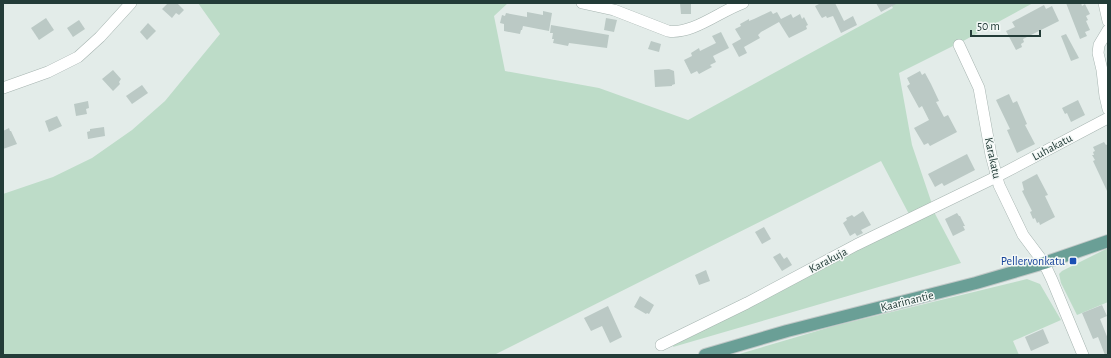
<svg xmlns="http://www.w3.org/2000/svg" width="1111" height="358" font-family="'Alegreya Sans',sans-serif">
  <style>
    .green { fill: #bddcc8 }
    .building { fill: #bbc9c5 }
    .lines { fill: none; stroke-linecap: round; stroke-linejoin: round }
    .minor-casing { stroke: #a6b4b0; stroke-width: 12 }
    .major-casing { stroke: #c1c8c7; stroke-width: 14 }
    .minor { stroke: #fff; stroke-width: 11 }
    .major { stroke: #6a9f96; stroke-width: 12 }
    .transit-dot { fill: #1a4fb4; stroke: #f3f8f6; stroke-width: 1.5 }
    .labels { text-anchor: middle; dominant-baseline: central; stroke-width: 3; stroke-linejoin: round; paint-order: stroke }
    .street-label { font-size: 12px; fill: #233c38; stroke: #f3f8f6 }
    .transit-label { font-size: 12px; fill: #164399; stroke: #f3f8f6; text-anchor: end }
  </style>
  <rect width="100%" height="100%" fill="#e3ece9"/>
  <g class="green">
    <polygon points="198,3 508,3 494,16 505,71 599,88 688,120 893,8 890,3 1033,3 965,40 899,73 912,145 932,204 910,216 881,161 494,355 3,355 3,194 53,177 92,158 132,130 165,101 220,34"/>
    <polygon points="933,210 961,263 673,347 675,342"/>
    <polygon points="1108,248 1108,302 1077,315 1061,283 1059,274 1062,271"/>
    <polygon points="1027,279 1040,284 1061,320 1013,341 1019,355 736,355 834,326"/>
  </g>
  <g class="building">
    <polygon points="168,3 177,3 184,10 179,15 176,13 172,18 162,9"/>
    <polygon points="680,3 691,3 691,14 681,14"/>
    <polygon points="821,3 835,3 844,21 853,16 857,25 841,33 833,16 827,18 826,16 822,18 820,15 815,6"/>
    <polygon points="876,3 898,3 881,12"/>
    <polygon points="1066,3 1081,3 1082,6 1085,4 1090,14 1086,16 1088,20 1086,21 1090,30 1085,32 1087,36 1080,39"/>
    <polygon points="1044,5 1046,9 1052,6 1059,21 1023,39 1024,42 1021,44 1022,47 1016,50 1006,31 1015,27 1012,22"/>
    <polygon points="543,11 552,13 549,31 523,26 522,30 521,30 520,34 504,31 504,24 500,23 502,15 505,16 506,13 527,17 527,12 543,15"/>
    <polygon points="771,11 773,14 777,12 781,19 791,14 793,18 800,14 802,19 804,17 808,25 806,26 807,29 789,38 779,22 761,32 758,35 760,38 744,47 747,53 739,57 732,44 741,39 735,29 741,26 740,24 749,19 749,21 754,19"/>
    <polygon points="46,18 54,30 39,40 31,28"/>
    <polygon points="606,18 617,20 614,32 604,30"/>
    <polygon points="79,20 85,29 73,37 67,28"/>
    <polygon points="148,23 156,31 147,40 140,32"/>
    <polygon points="551,25 609,35 607,48 569,43 568,46 553,43 554,39 552,39 553,33 550,33"/>
    <polygon points="721,32 729,48 713,56 716,62 710,65 712,67 699,74 697,71 691,74 684,60 692,56 691,53 699,48 700,51 716,43 712,36"/>
    <polygon points="1066,34 1079,58 1071,61 1061,36"/>
    <polygon points="651,41 661,44 659,52 648,49"/>
    <polygon points="669,69 674,71 675,84 672,85 672,86 655,87 654,70"/>
    <polygon points="113,70 121,79 119,82 120,84 113,91 102,79"/>
    <polygon points="920,71 922,75 925,73 931,84 939,101 936,102 944,117 948,115 957,132 930,146 928,143 924,145 914,128 929,120 922,106 919,108 907,86 910,84 907,78"/>
    <polygon points="142,85 148,93 132,104 126,96"/>
    <polygon points="1009,94 1013,103 1017,101 1027,124 1025,125 1035,144 1017,153 1007,130 1010,129 996,100"/>
    <polygon points="1078,100 1085,115 1071,122 1067,113 1065,114 1062,108"/>
    <polygon points="88,101 89,108 86,109 87,114 76,116 74,104"/>
    <polygon points="57,116 62,126 49,132 45,121"/>
    <polygon points="104,127 105,136 88,139 87,132 90,131 90,129"/>
    <polygon points="9,128 10,131 11,131 17,144 3,149 3,131"/>
    <polygon points="1104,142 1106,145 1108,144 1108,193 1093,161 1095,160 1092,155 1094,155 1093,152 1095,151 1093,147"/>
    <polygon points="967,154 975,170 944,186 942,183 935,187 928,174"/>
    <polygon points="1037,174 1048,195 1045,196 1055,217 1040,225 1039,222 1037,223 1035,218 1033,219 1030,212 1032,211 1022,191 1024,190 1022,182"/>
    <polygon points="863,211 871,225 861,230 863,233 857,236 855,233 850,236 843,223 847,220 846,218 852,215 854,217"/>
    <polygon points="957,213 959,216 960,216 965,226 963,226 965,230 953,236 945,219"/>
    <polygon points="764,227 771,239 762,244 755,232"/>
    <polygon points="780,253 784,259 787,257 792,265 782,271 773,257"/>
    <polygon points="706,270 710,281 699,285 695,275"/>
    <polygon points="640,296 654,305 649,314 647,313 646,314 634,307"/>
    <polygon points="1102,305 1107,316 1100,319 1108,339 1108,355 1105,355 1098,337 1093,339 1082,313"/>
    <polygon points="608,306 622,337 610,343 602,326 591,331 584,318"/>
    <polygon points="1043,329 1049,343 1031,351 1025,337"/>
  </g>
  <g class="lines">
    <g class="minor-casing">
      <g id="minor">
        <path d="M582,3L614,10L668,31C692,35 720,11 743,3"/>
        <polyline points="1104,3 1108,21"/>
        <polyline points="1108,30 1099,45 1098,53 1102,70 1105,96 1108,109"/>
        <polyline points="959,45 979,88 991,155 999,185 1023,235 1044,263 1052,280 1083,355"/>
        <polyline points="3,88 48,72 78,57 100,37 131,3"/>
        <polyline points="661,345 747,303 856,245 996,177 1108,118"/>
      </g>
    </g>
    <g class="major-casing">
      <polyline id="major" points="705,355 787,331 976,283 1044,263 1108,241"/>
    </g>
    <use href="#minor" class="minor"/>
    <use href="#major" class="major"/>
  </g>
  <rect class="transit-dot" x="1069" y="257" width="8" height="8" rx="2"/>
  <g class="labels">
    <g class="street-label">
      <text transform="translate(1052 147) rotate(-28)">Luhakatu</text>
      <text transform="translate(993 158) rotate(78)">Karakatu</text>
      <text transform="translate(828 260) rotate(-28)">Karakuja</text>
      <text transform="translate(907 301) rotate(-14)">Kaarinantie</text>
    </g>
    <g class="transit-label">
      <text x="1065" y="261">Pellervonkatu</text>
    </g>
  </g>
  <rect width="1111" height="358" fill="none" stroke="#233c38" stroke-width="8"/>
  <path d="M971 30v6h69v-6" fill="none" stroke="#233c38" stroke-width="2"/>
  <text x="977" y="30" font-size="12" fill="#233c38" stroke="#f3f8f6" stroke-width="3" paint-order="stroke">50 m</text>
</svg>
